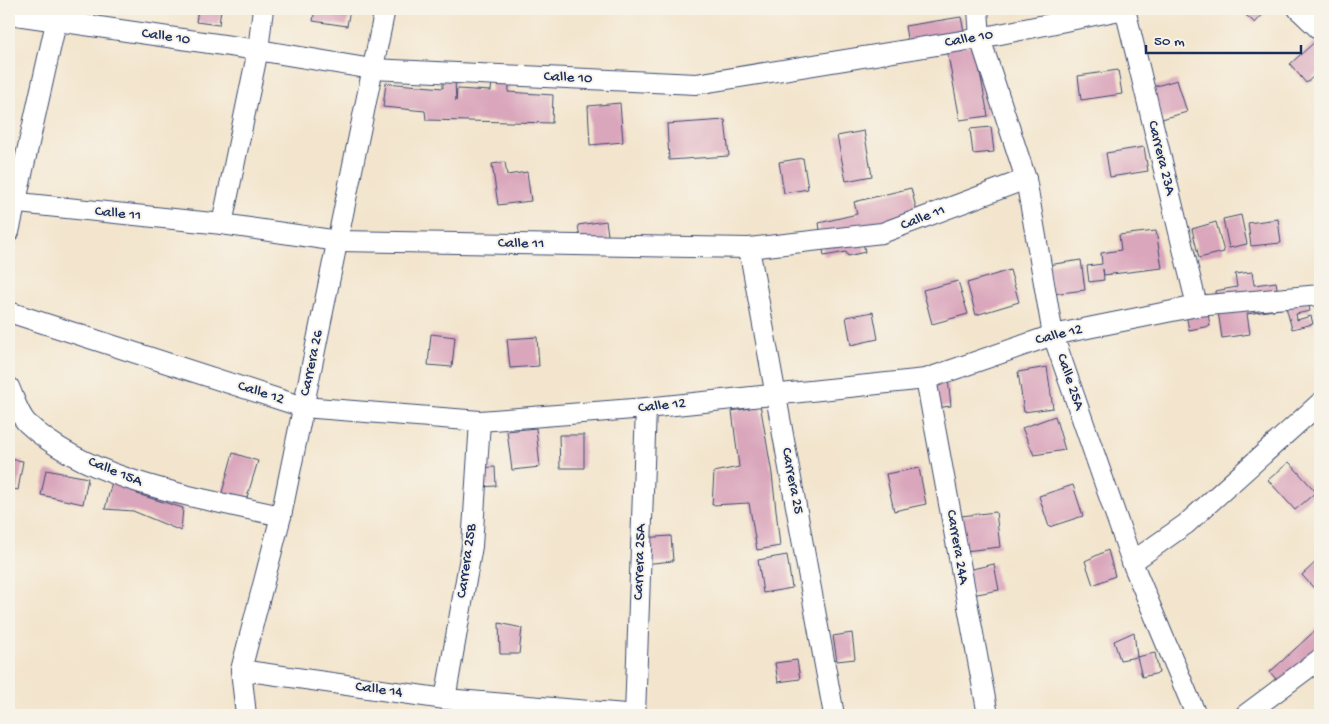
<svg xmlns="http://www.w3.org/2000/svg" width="1329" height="724" font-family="'Gochi Hand',sans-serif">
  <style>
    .building { fill: #daa6bc }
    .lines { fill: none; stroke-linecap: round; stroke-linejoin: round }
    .street-casing { stroke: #3b4a6f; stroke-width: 22 }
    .street { stroke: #fff; stroke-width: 20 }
    .labels { text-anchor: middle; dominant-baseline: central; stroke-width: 4; stroke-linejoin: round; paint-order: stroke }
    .street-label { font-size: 15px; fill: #1b2f5e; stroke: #f7f3e8 }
  </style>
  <rect width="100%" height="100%" fill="#f7f3e8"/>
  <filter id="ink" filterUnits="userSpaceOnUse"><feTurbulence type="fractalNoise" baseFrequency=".02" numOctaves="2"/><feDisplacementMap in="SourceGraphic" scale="10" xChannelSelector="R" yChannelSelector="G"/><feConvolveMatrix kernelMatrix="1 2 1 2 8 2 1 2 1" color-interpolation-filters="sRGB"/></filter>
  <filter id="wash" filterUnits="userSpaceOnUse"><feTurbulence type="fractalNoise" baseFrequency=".0096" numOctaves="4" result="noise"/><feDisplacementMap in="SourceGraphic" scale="20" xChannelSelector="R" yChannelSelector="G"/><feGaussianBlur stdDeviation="1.12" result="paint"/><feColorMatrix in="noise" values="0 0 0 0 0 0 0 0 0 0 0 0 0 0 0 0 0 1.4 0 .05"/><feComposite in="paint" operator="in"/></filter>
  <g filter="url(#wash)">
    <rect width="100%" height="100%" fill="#f3e5cd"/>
    <g id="blocks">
      <g class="building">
        <polygon points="93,9 121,9 120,13 93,11"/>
        <polygon points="198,9 221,9 219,25 196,22"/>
        <polygon points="315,9 350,9 347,26 313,21"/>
        <polygon points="1239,9 1268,9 1255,23"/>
        <polygon points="961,17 967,46 975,45 988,116 960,120 947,50 910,57 905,26"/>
        <polygon points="1317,40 1320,44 1320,71 1306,83 1290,64"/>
        <polygon points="1118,70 1122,94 1081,100 1078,76"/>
        <polygon points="443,79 455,79 456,101 457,89 491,91 492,81 510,82 508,92 553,95 552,123 426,120 425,111 383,107 386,83 443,88"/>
        <polygon points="1177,80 1187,112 1162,119 1153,87"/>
        <polygon points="620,103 623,142 590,145 588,106"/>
        <polygon points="725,120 729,156 669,160 667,124"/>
        <polygon points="991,127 994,152 973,154 970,129"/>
        <polygon points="864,131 872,176 846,181 837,136"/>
        <polygon points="1144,147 1148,171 1110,177 1106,153"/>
        <polygon points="803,158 808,189 784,193 779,162"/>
        <polygon points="505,162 507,175 527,172 531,201 498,205 492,164"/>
        <polygon points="911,188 919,220 861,233 865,252 848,256 846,252 824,256 819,223 857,214 854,202"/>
        <polygon points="1241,215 1247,244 1229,248 1223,219"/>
        <polygon points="1278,219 1281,243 1251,246 1248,223"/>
        <polygon points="606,221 609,242 581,246 578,225"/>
        <polygon points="1216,222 1224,252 1199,258 1192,229"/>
        <polygon points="1156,231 1162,268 1104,275 1103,269 1104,280 1089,282 1087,266 1102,264 1101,253 1121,250 1119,235"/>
        <polygon points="1081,260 1085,290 1052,294 1048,265"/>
        <polygon points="1010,270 1019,302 976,315 967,283"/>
        <polygon points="1252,272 1254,285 1276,282 1281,309 1247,314 1250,334 1222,338 1215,291 1237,287 1235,274"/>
        <polygon points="958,281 968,314 932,324 923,290"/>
        <polygon points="1205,295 1210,326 1189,330 1183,299"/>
        <polygon points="1308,302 1310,311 1296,314 1297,320 1311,316 1313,324 1292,329 1286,307"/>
        <polygon points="873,312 878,339 851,345 846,317"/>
        <polygon points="431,334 455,337 452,367 428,365"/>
        <polygon points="537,337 539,366 510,368 507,339"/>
        <polygon points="1047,367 1053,408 1024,412 1018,372"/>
        <polygon points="948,378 951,406 935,408 931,380"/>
        <polygon points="759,398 772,474 780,546 757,550 749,503 712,505 714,472 739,467 732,411 750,408 749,400"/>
        <polygon points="1055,416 1065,450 1034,455 1022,428"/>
        <polygon points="536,428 540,467 512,470 507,431"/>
        <polygon points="559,435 584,435 584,468 560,468"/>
        <polygon points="233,453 258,461 245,504 221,496"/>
        <polygon points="9,459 23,461 18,490 9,488"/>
        <polygon points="1289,462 1316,492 1295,510 1268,480"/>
        <polygon points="495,467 496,486 476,487 476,468"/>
        <polygon points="919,468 926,504 894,511 886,474"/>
        <polygon points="46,470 88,478 83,504 41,495"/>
        <polygon points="112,482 139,486 137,494 183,508 181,531 133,511 105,509"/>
        <polygon points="1073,485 1083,516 1049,527 1039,496"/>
        <polygon points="996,512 1000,547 965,551 961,516"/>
        <polygon points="671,536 673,561 643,564 641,538"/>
        <polygon points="1108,550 1115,576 1093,585 1085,561"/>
        <polygon points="787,555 792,588 763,593 758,560"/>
        <polygon points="1320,558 1320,595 1302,575"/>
        <polygon points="994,564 999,590 972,595 968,570"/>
        <polygon points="499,623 522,628 519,654 500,654"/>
        <polygon points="1320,626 1320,669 1281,685 1270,672"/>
        <polygon points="1134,632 1137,657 1120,660 1114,641"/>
        <polygon points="852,633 855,659 837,661 833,636"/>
        <polygon points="1155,653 1159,673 1142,677 1137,657"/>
        <polygon points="797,660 800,679 778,682 775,663"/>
      </g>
    </g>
  </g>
  <g filter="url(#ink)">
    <use href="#blocks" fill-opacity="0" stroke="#3b4a6f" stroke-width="1"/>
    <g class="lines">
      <g class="street-casing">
        <g id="street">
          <polyline points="978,9 980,38 1026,179 1053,335 1132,562 1196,715"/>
          <polyline points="1125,9 1197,306"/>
          <polyline points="1298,9 1320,30"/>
          <polyline points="9,14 258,50 372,69 696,84 980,38 1125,9"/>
          <polyline points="9,202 222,224 338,241 749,248 882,233 1026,179"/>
          <polyline points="222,224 258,50 263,9"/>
          <polyline points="9,232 59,9"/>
          <polyline points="749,248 834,715"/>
          <polyline points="9,312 303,407 480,421 646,408 926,379 1053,335 1197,306 1320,295"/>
          <polyline points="926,379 988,715"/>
          <path d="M9,387C14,398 19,416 28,424C90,482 201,498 281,516"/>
          <polyline points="1132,562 1186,524 1320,403"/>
          <polyline points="241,670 445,699 638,715"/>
          <polyline points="445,699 472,546 480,421"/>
          <polyline points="246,715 241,670 281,516 385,9"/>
          <polyline points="635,715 646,408"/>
          <polyline points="1245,715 1320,659"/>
        </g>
      </g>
      <use href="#street" class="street"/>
    </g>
  </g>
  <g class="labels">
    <g class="street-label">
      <text transform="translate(166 37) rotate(8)">Calle 10</text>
      <text transform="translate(969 39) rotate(-10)">Calle 10</text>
      <text transform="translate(568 78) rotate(3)">Calle 10</text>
      <text transform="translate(1161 158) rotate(76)">Carrera 23A</text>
      <text transform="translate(118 214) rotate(6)">Calle 11</text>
      <text transform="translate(923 218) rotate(-21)">Calle 11</text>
      <text transform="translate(521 244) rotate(1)">Calle 11</text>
      <text transform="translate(1059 335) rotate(-14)">Calle 12</text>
      <text transform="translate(312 363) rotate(-78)">Carrera 26</text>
      <text transform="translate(1070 382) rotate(71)">Calle 25A</text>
      <text transform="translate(261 393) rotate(18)">Calle 12</text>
      <text transform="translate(662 406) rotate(-6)">Calle 12</text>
      <text transform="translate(115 472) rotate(22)">Calle 15A</text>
      <text transform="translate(792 481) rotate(79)">Carrera 25</text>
      <text transform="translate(957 547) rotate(80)">Carrera 24A</text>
      <text transform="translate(467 561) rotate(-82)">Carrera 25B</text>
      <text transform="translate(640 562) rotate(-88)">Carrera 25A</text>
      <text transform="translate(379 690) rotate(8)">Calle 14</text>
    </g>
  </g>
  <rect width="1329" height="724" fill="none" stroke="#f7f3e8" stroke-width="30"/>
  <path d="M1146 45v8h155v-8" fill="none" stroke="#1b2f5e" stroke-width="2.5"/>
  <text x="1154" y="45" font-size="15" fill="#1b2f5e" stroke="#f7f3e8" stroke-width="4" paint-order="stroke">50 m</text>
</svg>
